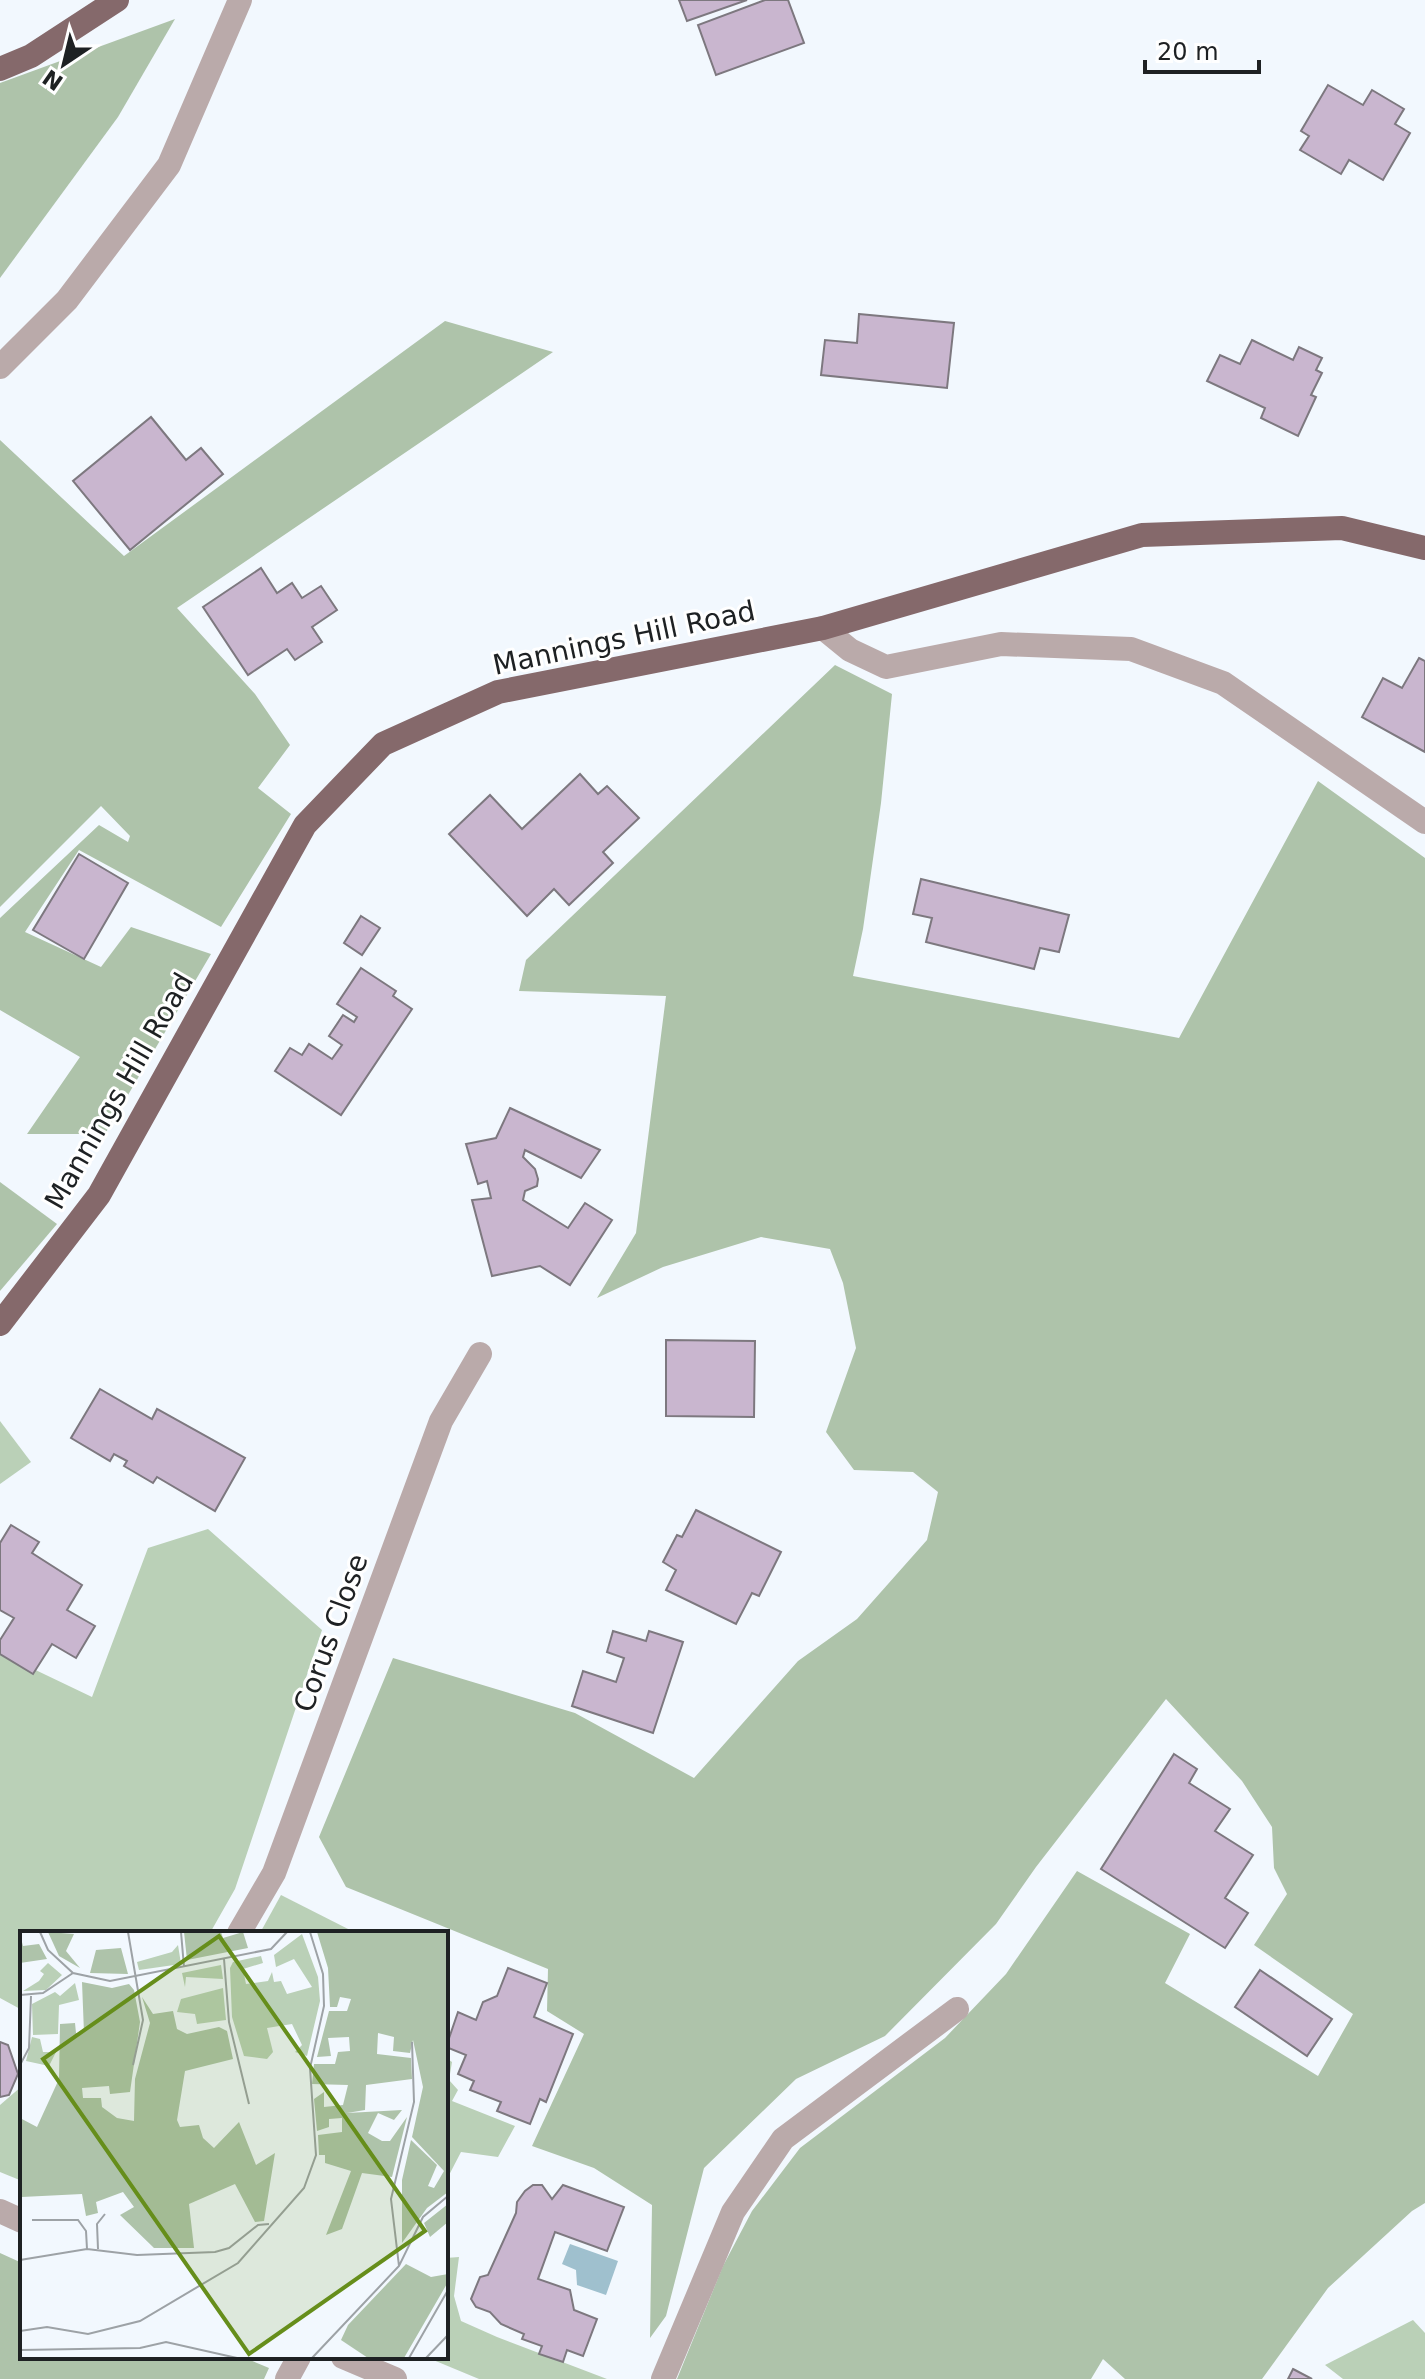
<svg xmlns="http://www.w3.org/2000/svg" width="1425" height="2379" font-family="'DejaVu Sans',sans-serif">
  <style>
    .green { fill: #bad0b7 }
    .forest { fill: #aec3aa }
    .water { fill: #9fc0ce }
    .building { fill: #c9b6cf; stroke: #7d787f; stroke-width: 2 }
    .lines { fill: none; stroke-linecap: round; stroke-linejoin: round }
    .minor { stroke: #baaaaa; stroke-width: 24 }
    .major { stroke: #85696b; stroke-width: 24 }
    .labels { text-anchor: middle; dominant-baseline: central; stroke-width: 6; stroke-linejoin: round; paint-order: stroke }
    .street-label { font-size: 28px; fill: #1e2123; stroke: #fff }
    .inset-road { fill: none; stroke: #9da2a6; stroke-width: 2 }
    .view { fill: #668e1b; fill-opacity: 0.15; stroke: #668e1b; stroke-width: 4 }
    .inset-edge { fill: none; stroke: #1e2123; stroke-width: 4 }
  </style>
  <rect width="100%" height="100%" fill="#f2f8fe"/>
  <g class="green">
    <polygon points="0,1421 31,1462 0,1484"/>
    <polygon points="208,1529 322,1630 235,1889 210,1933 22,1933 22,2010 0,1998 0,1653 92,1697 148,1548"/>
    <polygon points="281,1895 356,1933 260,1933"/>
    <polygon points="446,2058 452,2062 449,2080 458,2090 452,2101 515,2126 498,2157 461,2152 447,2179"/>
    <polygon points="22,2086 22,2181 0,2172 0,2105"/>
    <polygon points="459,2257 454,2296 461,2321 497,2337 607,2379 479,2379 426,2357 446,2357 446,2258"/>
    <polygon points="1413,2320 1425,2333 1425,2379 1343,2379 1325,2365"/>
  </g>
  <g class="forest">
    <polygon points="175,19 118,117 0,278 0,83"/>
    <polygon points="445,321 553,352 177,608 255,694 290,745 258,788 291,814 221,927 79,850 25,932 101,967 131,927 211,954 105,1134 27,1134 80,1057 0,1010 0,918 99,825 128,842 130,836 101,806 0,907 0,440 124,556"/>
    <polygon points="835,665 892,694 881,803 863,929 853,976 1179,1038 1318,781 1425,858 1425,2203 1412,2211 1328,2288 1262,2379 1125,2379 1103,2359 1091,2379 677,2379 723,2266 752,2211 800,2148 945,2038 1006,1974 1077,1871 1190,1934 1165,1983 1318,2076 1353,2014 1254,1945 1287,1894 1274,1868 1272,1827 1242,1781 1166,1699 1036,1867 996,1924 885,2036 796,2079 704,2168 666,2316 650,2338 652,2205 594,2168 532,2146 584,2034 547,2011 548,1969 346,1887 319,1837 393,1658 575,1713 694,1778 798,1661 857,1619 927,1540 938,1492 913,1472 854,1470 826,1432 856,1348 843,1283 830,1249 761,1237 663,1267 597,1298 636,1233 666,996 519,991 526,960"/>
    <polygon points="0,1182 57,1224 0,1291"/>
    <polygon points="0,2253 22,2263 22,2357 243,2357 269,2368 264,2379 0,2379"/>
  </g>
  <polygon class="water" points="570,2244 618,2261 606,2295 577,2285 576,2270 562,2264"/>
  <g class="building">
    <polygon points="679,0 747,0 687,21"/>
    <polygon points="765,0 788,0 804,43 716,75 698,25"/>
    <polygon points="1328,85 1363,105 1372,90 1404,109 1395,124 1410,133 1383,180 1349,160 1341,174 1300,150 1309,136 1301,131"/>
    <polygon points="859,314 954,323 947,388 821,375 825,340 857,343"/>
    <polygon points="1252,340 1293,360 1299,347 1322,358 1316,370 1322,373 1311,395 1316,397 1298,436 1261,418 1265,408 1207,381 1220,355 1240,364"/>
    <polygon points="151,417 186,460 201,448 223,474 130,550 73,481"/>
    <polygon points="261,568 277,593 292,583 302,598 321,586 337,610 312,627 322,642 295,660 287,649 248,675 203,607"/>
    <polygon points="1419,658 1425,661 1425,752 1362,717 1383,678 1402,688"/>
    <polygon points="580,774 598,794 607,786 639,818 603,852 613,863 569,905 554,889 527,916 449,834 490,795 522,829"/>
    <polygon points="79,854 128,883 84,959 33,930"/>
    <polygon points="921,879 1069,915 1059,952 1040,948 1034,969 926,942 932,918 913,914"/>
    <polygon points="361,916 380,928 362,955 344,943"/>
    <polygon points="361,968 396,991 393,996 412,1009 341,1115 275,1071 290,1048 302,1055 309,1044 332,1059 342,1045 329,1036 343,1015 354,1022 357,1017 337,1004"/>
    <polygon points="510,1108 600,1150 581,1178 525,1150 523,1157 535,1169 538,1179 537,1186 525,1191 523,1200 568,1228 585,1203 612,1220 570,1285 540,1266 492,1276 472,1200 491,1198 487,1181 478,1184 466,1144 496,1138"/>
    <polygon points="666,1340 755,1341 754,1417 666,1416"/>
    <polygon points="100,1389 152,1419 157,1409 245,1458 215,1511 157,1477 153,1483 124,1466 127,1461 114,1454 110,1461 71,1438"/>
    <polygon points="696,1510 781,1552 759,1596 752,1593 736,1624 666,1590 676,1570 663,1562 677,1535 682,1537"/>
    <polygon points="11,1525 39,1542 32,1553 82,1585 67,1610 95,1626 76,1658 52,1644 33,1674 0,1654 0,1640 14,1618 0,1610 0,1543"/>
    <polygon points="613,1631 646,1641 649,1631 683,1642 653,1733 572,1706 583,1671 616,1682 624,1658 607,1652"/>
    <polygon points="1174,1754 1197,1769 1189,1783 1230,1809 1215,1831 1253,1855 1225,1898 1248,1913 1225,1948 1101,1869"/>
    <polygon points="508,1968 547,1983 534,2017 573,2034 546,2102 540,2099 530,2124 497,2111 501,2102 470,2090 474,2081 458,2074 466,2055 446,2047 458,2012 476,2020 483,2002 497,1996"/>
    <polygon points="1260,1970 1332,2019 1307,2056 1235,2007"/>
    <polygon points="0,2042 8,2045 18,2074 9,2095 0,2097"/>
    <polygon points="533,2185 542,2185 552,2199 563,2185 624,2207 607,2251 555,2232 538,2279 570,2290 574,2310 597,2319 583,2356 567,2350 563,2362 539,2354 542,2346 522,2339 524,2334 501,2324 490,2312 476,2307 471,2299 480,2277 488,2275 516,2213 517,2202 525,2191"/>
    <polygon points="1293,2369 1312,2379 1288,2379"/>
  </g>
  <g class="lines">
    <g class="minor">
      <polyline points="0,367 67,300 169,165 240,0"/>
      <polyline points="823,628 850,650 886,667 1001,644 1131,649 1223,683 1425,822"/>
      <polyline points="239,1933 274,1873 441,1421 480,1354"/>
      <polyline points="0,2211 22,2221"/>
      <polyline points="343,2357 395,2379"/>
      <polyline points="287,2379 299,2357"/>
      <polyline points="663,2379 733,2212 783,2139 957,2009"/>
    </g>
    <g class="major">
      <polyline points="0,69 31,56 117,0"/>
      <polyline points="0,1324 99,1195 305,825 383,744 498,692 823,628 1142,535 1342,528 1425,548"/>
    </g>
  </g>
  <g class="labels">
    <g class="street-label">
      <text transform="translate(624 638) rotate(-12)">Mannings Hill Road</text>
      <text transform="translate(119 1091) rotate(-60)">Mannings Hill Road</text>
      <text transform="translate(331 1633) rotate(-70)">Corus Close</text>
    </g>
  </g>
  <g transform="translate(20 1931)">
    <rect width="428" height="428" fill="#f2f8fe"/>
    <path d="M282,3L298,46L300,70L287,125L275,121L282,114L272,93L247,97L253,121L247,128L224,125L212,86L210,37L213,31L241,25L243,32L223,38L226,53L248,50L252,41L254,51L261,50L267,63L292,56L274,28L256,36L254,24ZM158,14L161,33L119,39L117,31L152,21ZM28,32L42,44L26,59L3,60L19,50L24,43L20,40ZM201,34L203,48L166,46L165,56L162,42ZM55,52L59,69L39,74L38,103L13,104L12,73L35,61L40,65ZM203,57L206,89L177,93L175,83L157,81L161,68ZM12,106L20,108L23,121H36L29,135L6,130Z" fill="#bad0b7"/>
    <path d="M28,1L54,3L46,20L60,37L39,25ZM164,1H201L203,7L223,1L228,17L167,29ZM297,1H428V261L407,277L382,312V249L391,209L417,234L408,255L414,257L424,240L392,206L403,156L393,109L390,122L373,120L374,106L358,102L357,123L391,127L392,148L346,154L345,179L327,182L382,179L374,189L358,182L348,202L362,210H370L387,186L372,246L342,242L322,298L306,304L331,240L305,232V224H299L298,204L322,201V187L309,188V196L297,200L294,168L304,161V176L323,174L328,154L292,153L294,133H315L318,121L330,120L329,106L308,107L311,125L297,126L309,80H327L331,68L320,66L317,76H310L308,37ZM0,3L3,15L19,13L27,28L0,32ZM101,17L108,43L70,42L76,19ZM62,51L92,57L109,53L114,59L120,91L110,161L90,163L89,155L62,157L63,167H81L82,176L97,187L114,190L115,148L130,92L122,66L133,83L153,80L157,98L167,103L199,96L207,100L213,128L165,140L157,189L160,196L179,194L183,207L194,217L219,191L236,234L255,222L244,290L235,291L215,253L169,273L174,317H134L100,284L114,276L103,261L76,271L78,282L66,285L62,263L2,266L0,187L17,196L39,148L40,93L55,92L56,102H64ZM428,273V291L410,306L404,292ZM386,333L411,346L428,343V351L384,427H348L321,409L328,394Z" fill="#aec3aa"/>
    <path class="inset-road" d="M20,1L28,19L53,42L90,50L251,18L267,1M108,1L123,89L113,134M161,1L164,36M204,28L209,91L229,173M0,64L23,62L53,42M0,134L9,117L11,65M12,289H58L66,300L67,318M78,318L77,293L85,283M0,329L67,318L117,324L195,321L209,317L238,294L249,293M379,335L371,268L394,171L392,111M0,400L27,396L68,403L120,390L218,332L284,257L296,224L290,137L304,75L303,43L290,1M0,419L120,417L146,411L217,427M292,427L379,335L403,286L428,265M389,427L428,359M406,427L428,404"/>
    <path class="view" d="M199,5L405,300L229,423L23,128Z"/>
    <rect width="428" height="428" class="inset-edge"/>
  </g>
  <g transform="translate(64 64) rotate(215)" stroke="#ffffff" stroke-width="6" paint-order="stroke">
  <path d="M0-6L14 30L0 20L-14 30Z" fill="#1e2123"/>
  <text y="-12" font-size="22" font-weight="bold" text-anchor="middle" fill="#1e2123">N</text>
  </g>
  <path d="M1145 60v12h114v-12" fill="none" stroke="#1e2123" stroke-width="4"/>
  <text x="1157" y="60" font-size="24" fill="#1e2123" stroke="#ffffff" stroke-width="6" paint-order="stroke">20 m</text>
</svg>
